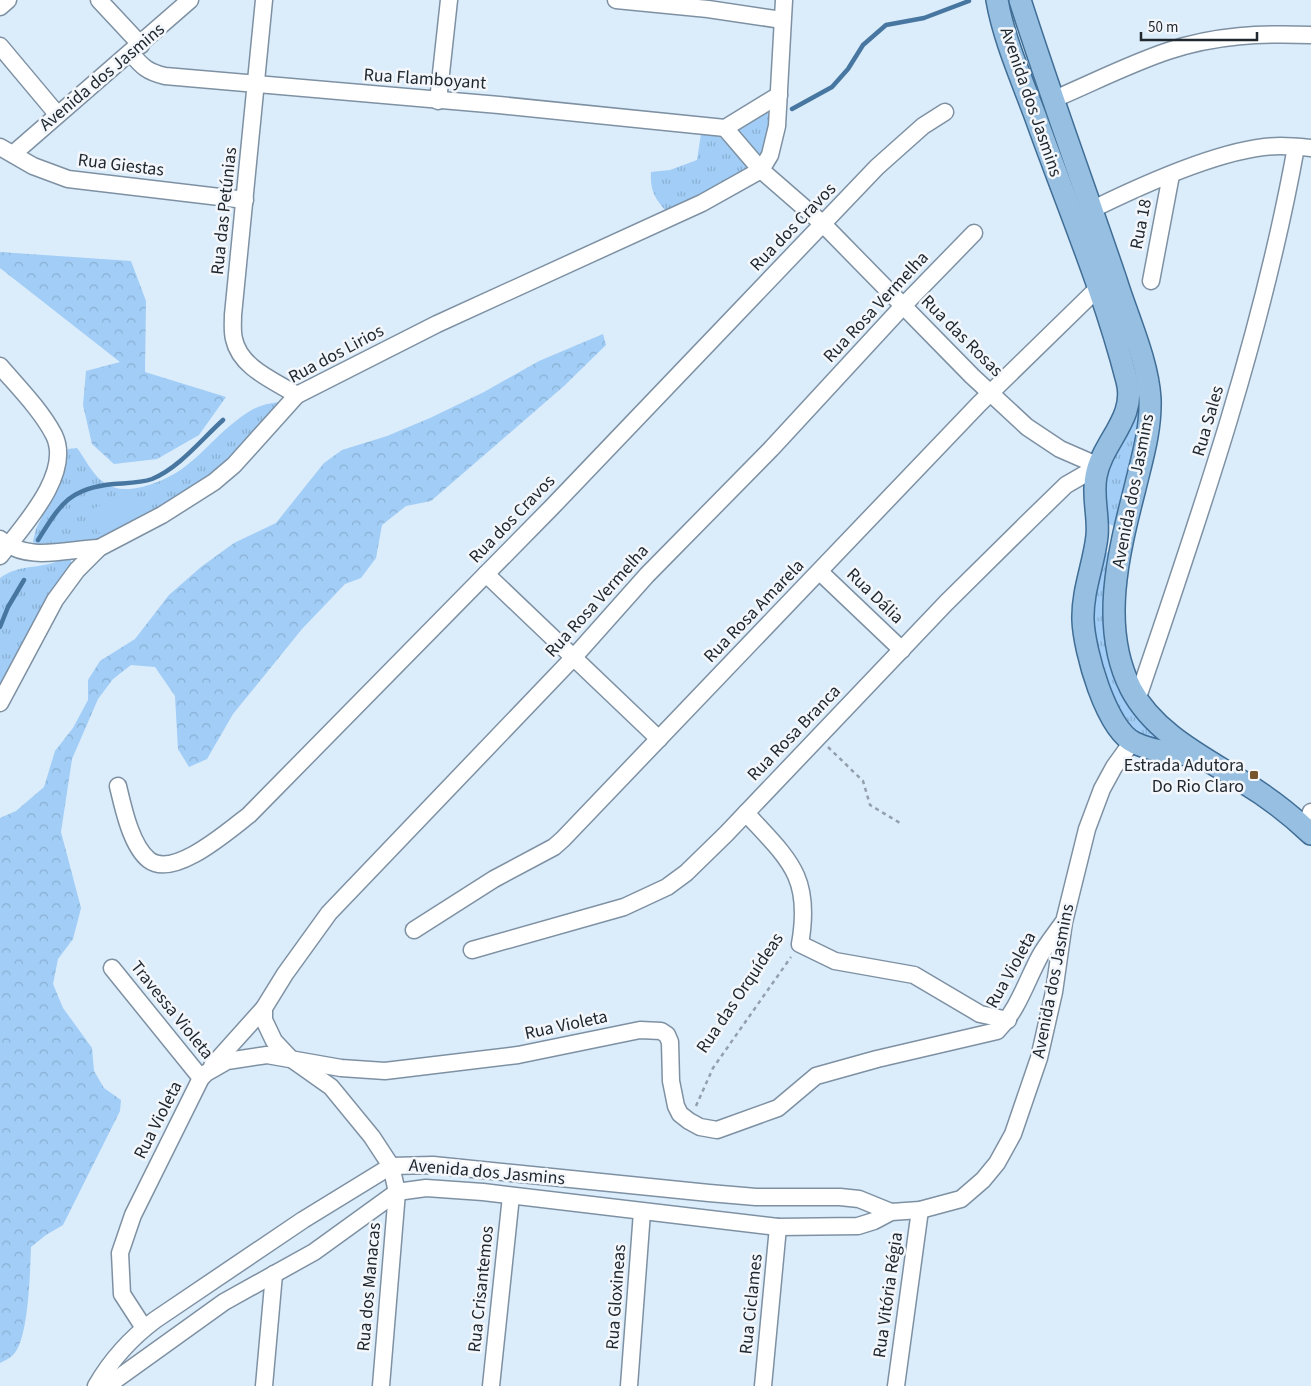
<svg xmlns="http://www.w3.org/2000/svg" width="1311" height="1386" font-family="'Source Sans 3',sans-serif">
  <style>
    .grass { fill: url(#grass-tufts) }
    .forest { fill: url(#forest-crowns) }
    .pitch { fill: #a1cdf6 }
    .lines { fill: none; stroke-linecap: round; stroke-linejoin: round }
    .stream { stroke: #4777a1; stroke-width: 4.5 }
    .minor-casing { stroke: #7e91a3; stroke-width: 19 }
    .major-casing { stroke: #406e96; stroke-width: 24 }
    .path { stroke: #93a0ac; stroke-width: 2.5; stroke-dasharray: 4 4; stroke-linecap: butt }
    .minor { stroke: #fff; stroke-width: 16 }
    .major { stroke: #97bfe1; stroke-width: 21 }
    .poi-dot { fill: #78542d; stroke: #f3f7fb; stroke-width: 2 }
    .labels { text-anchor: middle; dominant-baseline: central; stroke-width: 5; stroke-linejoin: round; paint-order: stroke }
    .street-label { font-size: 18px; fill: #20282f; stroke: #f3f7fb }
    .poi-label { font-size: 18px; fill: #20282f; stroke: #f3f7fb; text-anchor: end }
  </style>
  <defs>
    <pattern id="grass-tufts" width="24" height="20" patternUnits="userSpaceOnUse" patternTransform="scale(1.25)"><rect width="24" height="20" fill="#a1cdf6"/><path d="M3 7l-1-3M5 7V3M7 7l1-3M15 17l-1-3M17 17v-4M19 17l1-3" fill="none" stroke="#8ab0d3"/></pattern>
    <pattern id="forest-crowns" width="20" height="18" patternUnits="userSpaceOnUse" patternTransform="scale(1.25)"><rect width="20" height="18" fill="#a1cdf6"/><path d="M2 6a3 3 0 1 1 6 0M12 15a3 3 0 1 1 6 0" fill="none" stroke="#8ab0d3"/></pattern>
  </defs>
  <rect width="100%" height="100%" fill="#dbecfb"/>
  <g class="grass">
    <polygon points="768,110 769,137 761,158 736,131"/>
    <path d="M701,134L719,136L749,168L744,175L666,211C654,198 650,189 651,172L670,170L697,160Z"/>
    <path d="M1134,396H1146L1121,522L1114,526L1107,523C1095,479 1118,436 1134,396Z"/>
    <path d="M279,402V407L211,478L161,511L100,539L36,548L33,541L36,529L58,484L68,449L77,448C85,458 92,474 102,481C114,491 128,490 142,487C195,474 209,436 250,411C258,406 269,403 279,402Z"/>
    <polygon points="1111,551 1105,616 1161,735 1159,742 1139,734 1118,710 1089,635 1098,571 1106,553"/>
    <path d="M65,557L71,558V567L0,691V578C22,562 44,571 65,557Z"/>
  </g>
  <g class="forest">
    <polygon points="0,252 131,261 146,301 145,372 226,397 199,435 157,459 114,464 92,444 83,405 86,371 120,362 0,268"/>
    <path d="M603,334L606,345L564,386L431,501L406,506L382,525L376,558L361,578L345,584L302,629L233,714L207,759L189,767L178,749L175,696L155,667L131,665L113,679L98,699L72,759L61,832L81,908L73,939L58,959L53,984L63,1008L92,1048L94,1071L104,1088L121,1100L120,1111L63,1225L46,1235L31,1247C30,1270 29,1340 13,1355C10,1358 4,1361 0,1363V818L16,811L44,787L55,751L73,728L88,700V680L100,661L135,639L169,595L201,567L234,543L276,523L324,463L342,450L387,436L430,418L484,392L539,361Z"/>
  </g>
  <polygon class="pitch" points="127,493 137,516 98,533 88,511"/>
  <g class="lines">
    <g class="stream">
      <polyline points="792,109 832,87 848,69 863,45 886,25 924,18 969,1"/>
      <path d="M38,540C60,505 69,488 114,484C125,483 141,483 152,479C179,468 202,439 223,420"/>
      <polyline points="0,627 8,607 24,580"/>
    </g>
    <g class="minor-casing">
      <g id="minor">
        <polyline points="99,0 141,45"/>
        <path d="M264,0L233,315C233,323 232,331 234,339C240,368 275,381 297,395"/>
        <polyline points="616,0 708,9 782,20"/>
        <polyline points="0,7 8,0"/>
        <polyline points="0,46 57,114"/>
        <path d="M131,53C142,67 148,72 165,76L499,105L725,128L779,95"/>
        <path d="M1052,100C1090,84 1129,64 1168,51C1215,35 1263,33 1311,35"/>
        <polyline points="438,101 449,0"/>
        <polyline points="725,128 761,170 823,224 972,376 1027,427 1060,449 1099,466"/>
        <polyline points="0,147 33,166 68,179 245,200"/>
        <polyline points="13,154 190,0"/>
        <path d="M1081,215C1131,190 1225,146 1280,146C1290,146 1301,147 1311,148"/>
        <polyline points="1151,281 1171,175"/>
        <path d="M0,366C18,387 41,410 54,435C73,474 22,527 0,556"/>
        <path d="M0,539C28,563 66,549 99,548"/>
        <polyline points="820,572 902,650"/>
        <polyline points="486,574 659,739"/>
        <path d="M1137,700C1199,518 1262,336 1296,147"/>
        <polyline points="0,703 55,600 77,570 99,548 162,515 214,482 234,465 297,395 437,324 702,203 761,170 770,155 777,126 784,0"/>
        <path d="M118,786C123,807 131,846 149,860C174,879 228,831 249,815L552,507L877,167L923,126L945,112"/>
        <path d="M746,813C789,860 812,876 800,944L835,961L914,975L980,1014L1008,1020"/>
        <polyline points="1305,829 1311,812"/>
        <polyline points="414,930 494,879 554,847 563,839 979,404 1098,288"/>
        <polyline points="472,950 624,907 667,887 686,873 726,834 946,603 1028,522 1066,485 1099,466"/>
        <polyline points="112,968 201,1078"/>
        <polyline points="212,1066 264,1008"/>
        <path d="M144,1328L122,1294L120,1253L133,1215L201,1078L206,1073L227,1061L267,1055L341,1068L385,1071L518,1055L640,1030L661,1031L667,1035L670,1042L671,1081L676,1106L680,1114L689,1121L700,1127L717,1130L778,1108L816,1076L877,1059L997,1031C1018,1010 1026,982 1040,956C1046,945 1055,934 1062,924"/>
        <path d="M96,1386C111,1360 131,1338 155,1320L303,1220L391,1166L433,1165L709,1193L756,1197H840L859,1199L891,1212"/>
        <polyline points="107,1386 224,1302 314,1252 397,1192 426,1188 483,1192 778,1227 858,1226 874,1221 891,1212 920,1210 961,1199 983,1180 997,1163 1013,1134 1039,1058 1054,992 1064,922 1087,829 1102,789 1114,767 1132,742"/>
        <polyline points="264,1386 274,1274"/>
        <polyline points="381,1386 397,1192 391,1166 372,1137 331,1087 290,1058 274,1041 264,1020 264,1008 285,974 329,913 574,657 647,575 771,449 903,306 974,233"/>
        <polyline points="491,1386 511,1196"/>
        <polyline points="629,1386 642,1212"/>
        <polyline points="763,1386 778,1227"/>
        <polyline points="896,1386 920,1210"/>
      </g>
    </g>
    <g class="major-casing">
      <g id="major">
        <path d="M997,0C1004,40 1022,80 1036,118C1067,205 1104,291 1127,381C1137,418 1102,442 1096,476C1092,496 1099,516 1097,536C1094,564 1082,591 1083,620C1084,650 1106,730 1135,743C1154,752 1177,753 1197,756"/>
        <path d="M1020,0C1050,94 1084,186 1116,280C1127,316 1148,361 1150,399C1151,430 1142,459 1135,488C1119,551 1099,627 1131,689C1154,733 1203,757 1243,782C1268,797 1290,814 1311,834"/>
      </g>
    </g>
    <g class="path">
      <polyline points="828,747 863,781 870,805 900,823"/>
      <polyline points="696,1106 713,1068 791,957"/>
    </g>
    <use href="#minor" class="minor"/>
    <use href="#major" class="major"/>
  </g>
  <rect class="poi-dot" x="1249" y="770" width="10" height="10" rx="2.5"/>
  <g class="labels">
    <g class="street-label">
      <text transform="translate(102 77) rotate(-40)">Avenida dos Jasmins</text>
      <text transform="translate(425 79) rotate(4)">Rua Flamboyant</text>
      <text transform="translate(1031 102) rotate(71)">Avenida dos Jasmins</text>
      <text transform="translate(121 165) rotate(7)">Rua Giestas</text>
      <text transform="translate(224 211) rotate(-84)">Rua das Petúnias</text>
      <text transform="translate(1141 224) rotate(-79)">Rua 18</text>
      <text transform="translate(793 227) rotate(-46)">Rua dos Cravos</text>
      <text transform="translate(876 307) rotate(-47)">Rua Rosa Vermelha</text>
      <text transform="translate(962 336) rotate(45)">Rua das Rosas</text>
      <text transform="translate(336 354) rotate(-28)">Rua dos Lirios</text>
      <text transform="translate(1208 421) rotate(-74)">Rua Sales</text>
      <text transform="translate(1133 491) rotate(-79)">Avenida dos Jasmins</text>
      <text transform="translate(512 519) rotate(-46)">Rua dos Cravos</text>
      <text transform="translate(875 596) rotate(44)">Rua Dália</text>
      <text transform="translate(597 601) rotate(-48)">Rua Rosa Vermelha</text>
      <text transform="translate(754 611) rotate(-46)">Rua Rosa Amarela</text>
      <text transform="translate(794 733) rotate(-46)">Rua Rosa Branca</text>
      <text transform="translate(1011 970) rotate(-61)">Rua Violeta</text>
      <text transform="translate(1053 981) rotate(-79)">Avenida dos Jasmins</text>
      <text transform="translate(740 993) rotate(-56)">Rua das Orquídeas</text>
      <text transform="translate(172 1010) rotate(51)">Travessa Violeta</text>
      <text transform="translate(566 1025) rotate(-12)">Rua Violeta</text>
      <text transform="translate(158 1120) rotate(-63)">Rua Violeta</text>
      <text transform="translate(487 1172) rotate(5)">Avenida dos Jasmins</text>
      <text transform="translate(369 1287) rotate(-85)">Rua dos Manacas</text>
      <text transform="translate(481 1289) rotate(-84)">Rua Crisantemos</text>
      <text transform="translate(888 1295) rotate(-82)">Rua Vitória Régia</text>
      <text transform="translate(616 1297) rotate(-86)">Rua Gloxineas</text>
      <text transform="translate(751 1304) rotate(-84)">Rua Ciclames</text>
    </g>
    <g class="poi-label">
      <text x="1244" y="765">Estrada Adutora<tspan x="1244" dy="21">Do Rio Claro</tspan></text>
    </g>
  </g>
  <path d="M1141 32v8h116v-8" fill="none" stroke="#20282f" stroke-width="2.5"/>
  <text x="1148" y="32" font-size="15" fill="#20282f" stroke="#f3f7fb" stroke-width="4" paint-order="stroke">50 m</text>
</svg>
